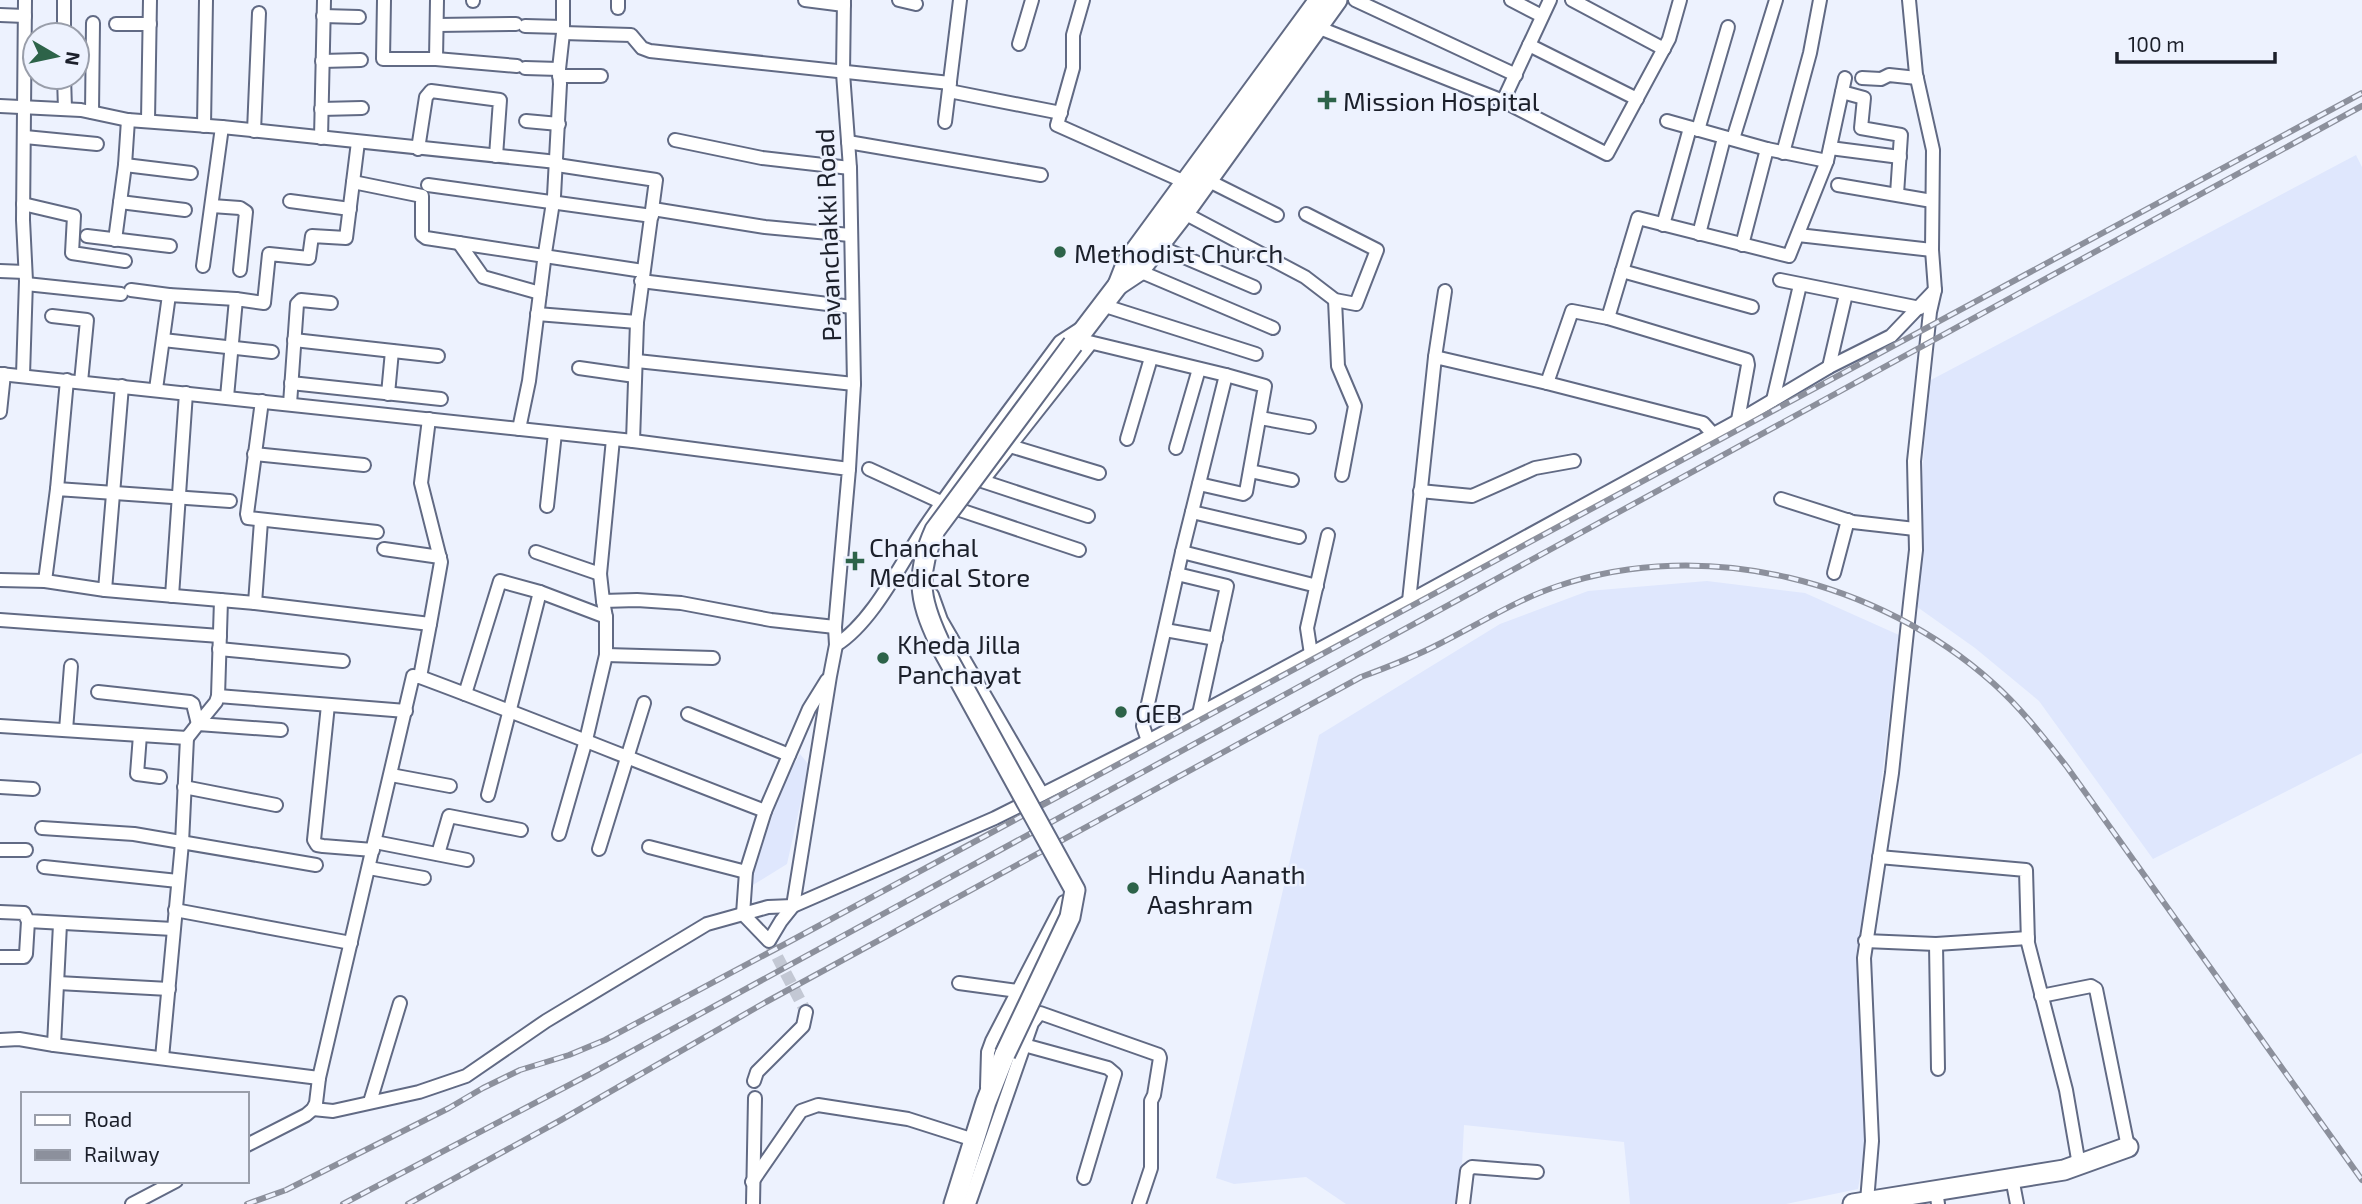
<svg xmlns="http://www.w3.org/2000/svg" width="2362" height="1204" font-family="'Exo 2',sans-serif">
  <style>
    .built { fill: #dfe7fd }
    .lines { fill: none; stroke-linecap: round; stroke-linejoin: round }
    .minor-tunnel { stroke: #c3c8d4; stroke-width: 12; stroke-dasharray: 12 6; stroke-linecap: butt }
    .minor-casing { stroke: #616a84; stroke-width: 16 }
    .primary-casing { stroke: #616a84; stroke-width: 23 }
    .minor { stroke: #fff; stroke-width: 12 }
    .primary { stroke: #fff; stroke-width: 19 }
    .rail-casing { stroke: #8c909c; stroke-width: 6 }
    .rail { stroke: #edf2fe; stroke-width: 3.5; stroke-dasharray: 10; stroke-linecap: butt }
    .primary-bridge-casing { stroke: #616a84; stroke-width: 23; stroke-linecap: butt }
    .primary-bridge { stroke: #fff; stroke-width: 19 }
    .poi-dot { fill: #2d6349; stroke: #edf2fe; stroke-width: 2.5 }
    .labels { text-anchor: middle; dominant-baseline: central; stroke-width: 5; stroke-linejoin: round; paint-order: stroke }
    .poi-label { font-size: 26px; fill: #1c202b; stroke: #edf2fe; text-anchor: start }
    .street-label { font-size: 26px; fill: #1c202b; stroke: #edf2fe }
  </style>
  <rect width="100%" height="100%" fill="#edf2fe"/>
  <g class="built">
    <polygon points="2356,155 2362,167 2362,753 2153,859 2039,701 1975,648 1913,604 1929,381"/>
    <polygon points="1707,581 1805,593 1899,635 1860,957 1866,1079 1864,1153 1858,1189 1786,1204 1630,1204 1624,1142 1464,1125 1460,1204 1346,1204 1306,1177 1234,1184 1216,1178 1319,735 1500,624 1588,591"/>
    <polygon points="800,754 809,765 787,864 748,888 791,760 795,763"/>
  </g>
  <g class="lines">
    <polyline class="minor-tunnel" points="769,941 806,1012"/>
    <g class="minor-casing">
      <g id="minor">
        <polyline points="64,0 64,35"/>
        <polyline points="384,0 383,59 436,59 437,0"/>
        <polyline points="618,0 618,8"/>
        <polyline points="805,0 844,5"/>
        <polyline points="844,0 843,73 850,168 854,384 849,469"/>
        <polyline points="899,0 916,4"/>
        <polyline points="1083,0 1073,35 1073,68 1057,125 1185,182"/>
        <polyline points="1355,0 1516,75"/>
        <polyline points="1511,0 1542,16"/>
        <polyline points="1572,0 1664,49"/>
        <polyline points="473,1 473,0"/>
        <polyline points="0,15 25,16"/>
        <polyline points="323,16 359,17"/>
        <polyline points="116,24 150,24"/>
        <polyline points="437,25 516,24"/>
        <polyline points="525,26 563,27"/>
        <polyline points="1317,27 1503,101 1607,154 1669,39 1680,0"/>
        <polyline points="563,33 631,35 642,48 650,51 950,83"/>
        <polyline points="1019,44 1032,0"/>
        <polyline points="1529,45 1637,99"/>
        <polyline points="436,59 517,66"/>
        <polyline points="322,61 361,60"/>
        <polyline points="525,68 559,69"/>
        <polyline points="559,76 601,76"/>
        <polyline points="64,77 65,109"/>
        <polyline points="1862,78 1881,79 1889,75 1917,78"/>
        <polyline points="949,91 1061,113"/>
        <polyline points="1842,92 1864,98 1861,128 1901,135 1897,194"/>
        <polyline points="1503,101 1550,0"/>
        <polyline points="0,106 81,110 128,120 222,127 557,162"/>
        <polyline points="321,109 362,108"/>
        <polyline points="92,112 93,23"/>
        <polyline points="148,120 150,0"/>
        <polyline points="526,121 559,124"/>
        <polyline points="1667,121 1767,149 1827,161"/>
        <polyline points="945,122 960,0"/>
        <polyline points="204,126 206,0"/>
        <polyline points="1698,130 1728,27"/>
        <polyline points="254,131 259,13"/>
        <polyline points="25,137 97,144"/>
        <polyline points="321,138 324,0"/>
        <polyline points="1733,139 1776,0"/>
        <polyline points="675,140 762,158 850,168"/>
        <polyline points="848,142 1041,175"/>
        <polyline points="1830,148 1900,157"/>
        <polyline points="418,149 426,97 431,91 500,100 496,156"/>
        <polyline points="1783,153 1810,53 1820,0"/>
        <polyline points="125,165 191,173"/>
        <polyline points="557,165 656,180 637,322 633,441"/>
        <polyline points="1207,180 1277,215"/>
        <polyline points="353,182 422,196 422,235 426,238 643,271"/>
        <polyline points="428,185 652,216"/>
        <polyline points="1838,185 1932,201"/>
        <polyline points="290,201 350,209"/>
        <polyline points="120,202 185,210"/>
        <polyline points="23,204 74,216 72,253 125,261"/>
        <polyline points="212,206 240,208 246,212 240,270"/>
        <polyline points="653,209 765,227 850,235"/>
        <polyline points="1184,213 1305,277 1335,300 1356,304 1377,250 1306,214"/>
        <polyline points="1663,225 1690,128"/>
        <polyline points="1699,234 1724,138"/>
        <polyline points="1798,235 1932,250"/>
        <polyline points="87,236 170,246"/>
        <polyline points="115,240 125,165 128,120"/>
        <polyline points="459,243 483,277 540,293"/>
        <polyline points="1742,245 1767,149"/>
        <polyline points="1158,246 1254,287"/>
        <polyline points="203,266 222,127"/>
        <polyline points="0,271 25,272"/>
        <polyline points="1139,271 1273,328"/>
        <polyline points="1622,271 1752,307"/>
        <polyline points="1780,280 1920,308"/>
        <polyline points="641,281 852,307"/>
        <polyline points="26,284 121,294"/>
        <polyline points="131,290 169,295 156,389"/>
        <polyline points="169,295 236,299"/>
        <polyline points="1335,300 1338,366 1355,406 1342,475"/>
        <polyline points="1102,305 1256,354"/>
        <polyline points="537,314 637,322"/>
        <polyline points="52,316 87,320 81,382"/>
        <polyline points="1608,318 1747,360 1748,365 1738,420"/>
        <polyline points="163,340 272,352"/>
        <polyline points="294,340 438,356"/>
        <polyline points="1085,341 1226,375 1182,552 1143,726 1148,741"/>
        <polyline points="1435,357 1445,291"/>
        <polyline points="637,361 854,384"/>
        <polyline points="1829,367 1846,294"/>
        <polyline points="579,368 635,376"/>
        <polyline points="0,374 633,441 849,469 835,627 836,645 830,676 793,906"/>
        <polyline points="23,375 26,281 23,220 25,0"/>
        <polyline points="291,383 441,399"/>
        <polyline points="1547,383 1703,423 1713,434"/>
        <polyline points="388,394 392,351"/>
        <polyline points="227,397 236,299 264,303 269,254 309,258 312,236 346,238 358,142"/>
        <polyline points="1773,400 1800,285"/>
        <polyline points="262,401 247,514 248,518 377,532"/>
        <polyline points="290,404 297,304 301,300 331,303"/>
        <polyline points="0,412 4,374"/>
        <polyline points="1260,418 1309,427"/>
        <polyline points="429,419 421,483 441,562 430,624"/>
        <polyline points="519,429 529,381 545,253 554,196 560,84 559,69 563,33 563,0"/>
        <polyline points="613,439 600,574 603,601 637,600 681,603 771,620 835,627"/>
        <polyline points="1127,439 1151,358"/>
        <polyline points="1010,446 1099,473"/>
        <polyline points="1176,448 1199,369"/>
        <polyline points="254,454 364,465"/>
        <polyline points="869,469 943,503"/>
        <polyline points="1250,471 1292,480"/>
        <polyline points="987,475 1091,343"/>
        <polyline points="982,481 1088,516"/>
        <polyline points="1199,484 1243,494 1246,492 1265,386 1226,375"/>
        <polyline points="57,489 67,380"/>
        <polyline points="1420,491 1472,496 1535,468 1574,461"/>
        <polyline points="1781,499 1853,522 1915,529"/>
        <polyline points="547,506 555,433"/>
        <polyline points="960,510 1079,550"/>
        <polyline points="1192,512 1299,537"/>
        <polyline points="384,549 440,557"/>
        <polyline points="536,552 600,574"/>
        <polyline points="1182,552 1317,586"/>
        <polyline points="1834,573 1848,520"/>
        <polyline points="1177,574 1227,586 1199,714"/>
        <polyline points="0,580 45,581 57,489 230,501"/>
        <polyline points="45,581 105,590 122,386"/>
        <polyline points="105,590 255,603 430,624 420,677"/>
        <polyline points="932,595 941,620 1042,794"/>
        <polyline points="172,596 186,393"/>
        <polyline points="1409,601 1435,357 1547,383 1572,311 1608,318 1638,218 1789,256 1827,161 1845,78"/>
        <polyline points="255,603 261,521"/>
        <polyline points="0,620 220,636"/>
        <polyline points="1165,630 1216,639"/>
        <path d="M836,645C873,622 901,563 925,527C968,464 1015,403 1060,342L1080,329"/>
        <polyline points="219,649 343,661"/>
        <polyline points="1311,654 1307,628 1328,535"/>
        <polyline points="606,655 713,658"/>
        <polyline points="98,692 190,702 193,704 198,724"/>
        <polyline points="465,694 500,581 540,592 606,617"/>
        <polyline points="218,696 406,711"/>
        <polyline points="328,705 314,840 317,845 323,846 373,850"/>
        <polyline points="688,714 789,755"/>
        <polyline points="198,724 216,702 218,696 221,600"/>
        <polyline points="0,726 187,738 198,724 281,730"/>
        <polyline points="66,730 71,666"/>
        <polyline points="140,735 137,774 160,777"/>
        <polyline points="391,775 450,786"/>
        <polyline points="0,787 33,789"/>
        <polyline points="184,787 276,805"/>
        <polyline points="488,795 540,592"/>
        <polyline points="765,811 746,872 743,914 768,907 793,906 995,818 1148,741 1409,601 1743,418 1829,367 1891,336 1935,290"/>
        <polyline points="42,828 134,834 316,865"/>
        <polyline points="559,834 586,740 606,655 606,617 603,601"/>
        <polyline points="375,842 467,860"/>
        <polyline points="649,847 746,872"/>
        <polyline points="599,849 644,703"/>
        <polyline points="0,850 26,850"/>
        <polyline points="438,854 449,816 521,830"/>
        <polyline points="1879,857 2026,870 2028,943 2066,1090 2079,1165"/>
        <polyline points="44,867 178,881"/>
        <polyline points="369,868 424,878"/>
        <polyline points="175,910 351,943"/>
        <polyline points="0,912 24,913 28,921 173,929"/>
        <polyline points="1865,941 1936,944 2028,938"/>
        <polyline points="1936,944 1938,1069"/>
        <polyline points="0,957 24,957 26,954 28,921"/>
        <polyline points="58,983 169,989"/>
        <polyline points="959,983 1018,991"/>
        <polyline points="2041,996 2091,986 2096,989 2128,1147"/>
        <polyline points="0,1040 19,1039 54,1045 319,1078"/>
        <polyline points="54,1045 60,924"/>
        <polyline points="1024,1045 1108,1068 1115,1074 1084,1178"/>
        <polyline points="162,1058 182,843 187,738"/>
        <polyline points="754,1081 757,1072 803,1026 806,1012"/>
        <polyline points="987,1087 988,1052 992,1041 1064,902"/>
        <polyline points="370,1102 400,1003"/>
        <polyline points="313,1109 333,1111 419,1092 466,1076 546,1021 707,924 743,914 769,941 781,921 793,906"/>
        <path d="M247,1145L306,1115L313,1109L316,1103L319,1078L413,676L420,677C536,720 650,767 765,811L809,709L827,680"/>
        <polyline points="2012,1178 2017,1204"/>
        <polyline points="752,1182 801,1111 818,1105 908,1119 974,1140"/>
        <polyline points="1936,1190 1938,1204"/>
        <polyline points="1867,1201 1872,1141 1864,958 1892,773 1910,603 1916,550 1914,461 1930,312 1935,290 1932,250 1933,150 1916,74 1909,0"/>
        <polyline points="132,1204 176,1181"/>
        <polyline points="753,1204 755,1098"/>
        <polyline points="969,1204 1032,1023 1040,1013 1159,1055 1160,1058 1154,1095 1151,1101 1151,1168 1139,1204"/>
        <polyline points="1463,1204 1467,1171 1472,1167 1537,1172"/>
      </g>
    </g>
    <g class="primary-casing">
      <g id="primary">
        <polyline points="1118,285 1139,271 1184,213 1337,0"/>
        <polyline points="1073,344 1118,285 1127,262 1319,0"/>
        <polyline points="954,1204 986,1102 1005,1054"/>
        <polyline points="1853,1204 2064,1170 2128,1147"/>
      </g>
    </g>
    <use href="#minor" class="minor"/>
    <use href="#primary" class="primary"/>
    <g class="rail-casing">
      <g id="rail">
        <polyline points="247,1204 286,1190 449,1108 483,1088 520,1070 569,1055 605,1040 785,944 2362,93"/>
        <polyline points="343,1204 592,1073 2362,106"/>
        <path d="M408,1204L561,1120L766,1002L1361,677C1388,667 1414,657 1439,644C1479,624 1516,600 1558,586C1706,536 1879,581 1993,683C2021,708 2044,738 2067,767L2362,1180"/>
      </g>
    </g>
    <use href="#rail" class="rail"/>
    <g class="primary-bridge-casing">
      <path id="primary-bridge" d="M1005,1054L1070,917L1075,890L943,650C921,605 913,579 935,530L1073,344"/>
    </g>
    <use href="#primary-bridge" class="primary-bridge"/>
  </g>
  <g class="poi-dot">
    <path d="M1323.5 89.5h7v7h7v7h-7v7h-7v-7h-7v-7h7z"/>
    <circle cx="1060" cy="252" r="7"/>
    <path d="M851.5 550.5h7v7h7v7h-7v7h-7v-7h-7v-7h7z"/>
    <circle cx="883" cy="658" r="7"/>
    <circle cx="1121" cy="712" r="7"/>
    <circle cx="1133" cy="888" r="7"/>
  </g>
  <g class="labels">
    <g class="poi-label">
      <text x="1343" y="100">Mission Hospital</text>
      <text x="1074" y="252">Methodist Church</text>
      <text x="869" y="546">Chanchal<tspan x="869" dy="30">Medical Store</tspan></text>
      <text x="897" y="643">Kheda Jilla<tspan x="897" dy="30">Panchayat</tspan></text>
      <text x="1135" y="712">GEB</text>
      <text x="1147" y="873">Hindu Aanath<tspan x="1147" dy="30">Aashram</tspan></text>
    </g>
    <g class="street-label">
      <text transform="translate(827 235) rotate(-92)">Pavanchakki Road</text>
    </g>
  </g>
  <rect x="21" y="1092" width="228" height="91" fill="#edf2fe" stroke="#999eaa" stroke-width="2"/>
  <rect x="35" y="1115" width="35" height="10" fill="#ffffff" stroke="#999eaa" stroke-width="2"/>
  <text x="84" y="1127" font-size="21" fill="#1c202b">Road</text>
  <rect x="35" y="1150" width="35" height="10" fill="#8c909c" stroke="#999eaa" stroke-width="2"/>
  <text x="84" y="1162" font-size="21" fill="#1c202b">Railway</text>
  <g transform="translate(56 56) rotate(99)"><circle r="33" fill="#edf2fe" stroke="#999eaa" stroke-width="2"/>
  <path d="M0-5L12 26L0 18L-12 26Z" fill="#2d6349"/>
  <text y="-10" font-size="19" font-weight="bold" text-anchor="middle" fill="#1c202b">N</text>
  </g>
  <path d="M2117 52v10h158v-10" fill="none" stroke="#1c202b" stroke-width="3.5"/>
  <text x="2128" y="52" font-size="21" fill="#1c202b" stroke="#edf2fe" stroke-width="5" paint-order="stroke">100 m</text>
</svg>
